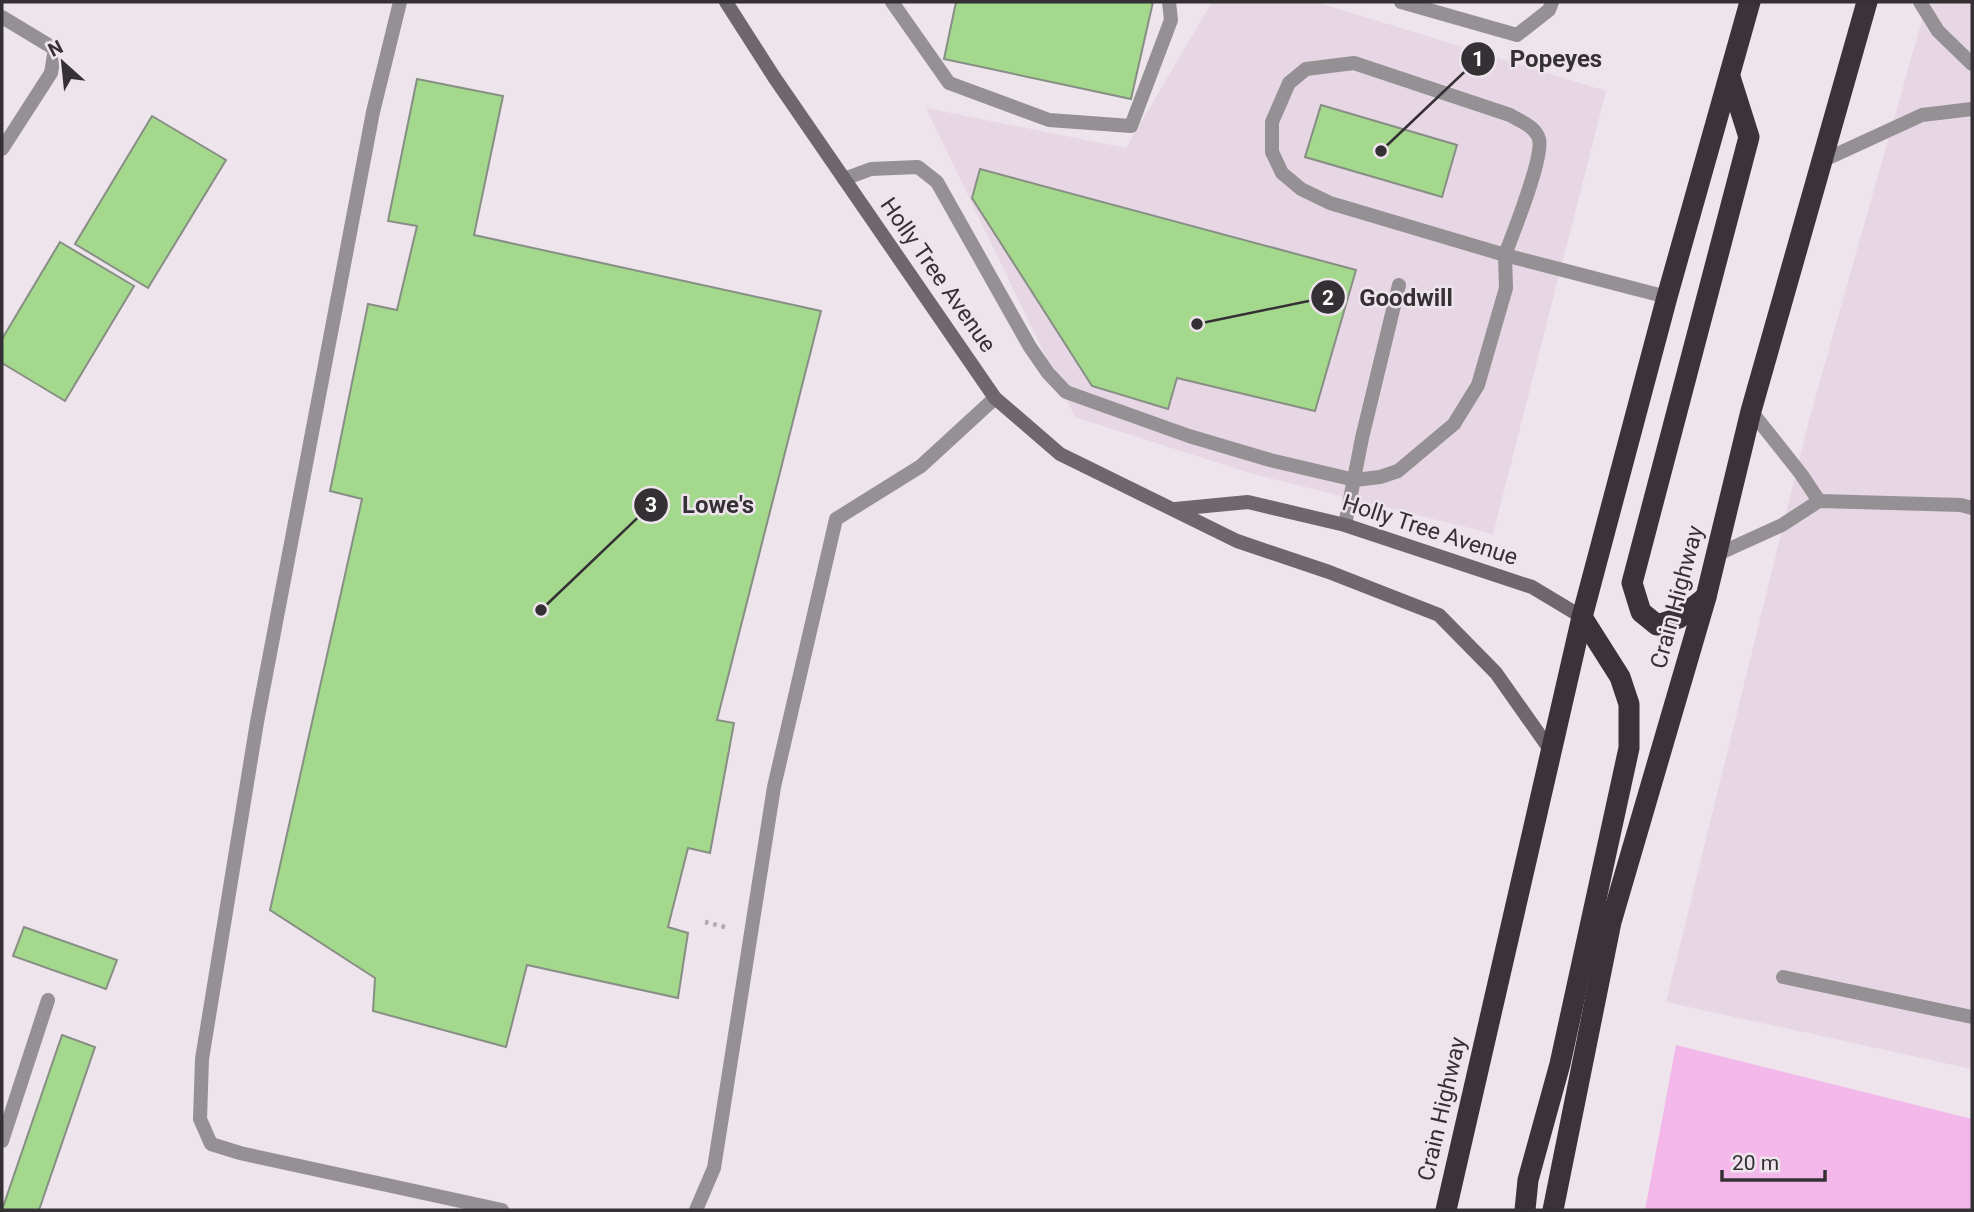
<svg xmlns="http://www.w3.org/2000/svg" width="1974" height="1212" font-family="Roboto,sans-serif">
  <style>
    .built { fill: #e7d6e4 }
    .green { fill: #f3b8e9 }
    .building { fill: #a4d88d; stroke: #878e84; stroke-width: 2 }
    .lines { fill: none; stroke-linecap: round; stroke-linejoin: round }
    .path { stroke: #b1a9b0; stroke-width: 4.5; stroke-dasharray: 3.5 5; stroke-linecap: butt }
    .lane { stroke: #959094; stroke-width: 14 }
    .street { stroke: #959094; stroke-width: 14 }
    .secondary { stroke: #6e676c; stroke-width: 14 }
    .highway { stroke: #3b3339; stroke-width: 21 }
    .labels { text-anchor: middle; dominant-baseline: central; stroke-width: 5; stroke-linejoin: round; paint-order: stroke }
    .street-label { font-size: 23px; fill: #343034; stroke: #eee4ec }
    .leader { fill: none; stroke: #343034; stroke-width: 2.5 }
    .callout-dot { fill: #343034; stroke: #eee4ec; stroke-width: 2.5 }
    .mark-label { font-size: 21px; text-anchor: middle; font-weight: bold; fill: #fff }
    .callout-label { font-size: 24px; text-anchor: middle; font-weight: bold; fill: #343034; stroke: #eee4ec; stroke-width: 5; stroke-linejoin: round; paint-order: stroke }
  </style>
  <rect width="100%" height="100%" fill="#eee4ec"/>
  <g class="built">
    <polygon points="1212,2 1316,2 1606,91 1493,534 1253,474 1075,417 926,108 1126,148"/>
    <polygon points="1927,2 1972,2 1972,1069 1666,1002 1809,420"/>
  </g>
  <polygon class="green" points="1676,1045 1972,1119 1972,1210 1645,1210"/>
  <g class="building">
    <polygon points="956,2 1153,2 1131,99 944,59"/>
    <polygon points="417,79 503,96 474,235 821,311 717,720 734,723 710,853 688,848 668,927 688,933 678,998 527,965 506,1047 373,1011 375,978 270,910 362,499 330,491 368,304 397,310 417,226 388,221"/>
    <polygon points="1321,105 1457,145 1442,197 1305,157"/>
    <polygon points="152,116 226,160 148,288 75,244"/>
    <polygon points="980,169 1356,270 1315,411 1177,378 1168,409 1092,386 972,198"/>
    <polygon points="60,242 134,286 65,401 2,363 2,339"/>
    <polygon points="24,927 117,960 106,989 13,956"/>
    <polygon points="62,1035 95,1047 39,1210 2,1210"/>
  </g>
  <g class="lines">
    <polyline class="path" points="705,922 725,927"/>
    <g class="lane">
      <polyline points="400,2 373,112 257,722 202,1059 200,1119 211,1144 240,1153 502,1210"/>
      <polyline points="892,2 949,83 1049,120 1131,126 1171,20 1169,2"/>
      <polyline points="1401,2 1517,35 1549,10 1552,2"/>
      <polyline points="1920,2 1938,31 1972,64"/>
      <polyline points="1822,161 1922,115 1972,109"/>
      <polyline points="844,179 871,169 918,167 937,182 1030,347 1048,373 1066,392 1189,436 1270,460 1355,480 1380,477 1398,471 1454,424 1478,385 1506,288 1505,255"/>
      <polyline points="1751,411 1801,474 1819,501"/>
      <polyline points="1345,525 1362,438 1399,285"/>
      <polyline points="1716,555 1782,525 1819,501 1961,505 1972,508"/>
      <polyline points="1783,977 1972,1017"/>
      <polyline points="2,1141 48,1000"/>
      <polyline points="696,1210 714,1168 774,787 836,519 921,466 995,398"/>
    </g>
    <g class="street">
      <polyline points="2,17 55,49 51,73 2,149"/>
      <path d="M1505,255C1513,233 1544,157 1539,139C1535,126 1520,121 1510,115L1354,63L1306,69L1289,83L1272,122V152L1282,173L1301,189L1330,203L1505,255L1667,297"/>
    </g>
    <g class="secondary">
      <polyline points="726,2 774,77 995,398 1060,454 1237,541 1329,572 1439,615 1496,673 1551,751"/>
      <polyline points="1175,509 1248,502 1345,525 1532,587 1582,617"/>
    </g>
    <g class="highway">
      <polyline points="1706,597 1679,618 1657,625 1641,612 1632,583 1749,137 1730,77"/>
      <polyline points="1446,1210 1582,617 1667,297 1750,2"/>
      <polyline points="1525,1210 1528,1180 1560,1064 1629,748 1629,704 1620,677 1582,617"/>
      <polyline points="1553,1210 1611,922 1706,597 1751,411 1867,2"/>
    </g>
  </g>
  <g class="labels">
    <g class="street-label">
      <text transform="translate(938 275) rotate(55)">Holly Tree Avenue</text>
      <text transform="translate(1430 530) rotate(18)">Holly Tree Avenue</text>
      <text transform="translate(1677 597) rotate(-75)">Crain Highway</text>
      <text transform="translate(1442 1109) rotate(-77)">Crain Highway</text>
    </g>
  </g>
  <path class="leader" d="M1381 151L1478 59M1197 324L1328 297M541 610L651 505"/>
  <g class="callout-dot">
    <circle cx="1381" cy="151" r="7"/>
    <circle cx="1197" cy="324" r="7"/>
    <circle cx="541" cy="610" r="7"/>
    <circle cx="1478" cy="59" r="18"/>
    <circle cx="1328" cy="297" r="18"/>
    <circle cx="651" cy="505" r="18"/>
  </g>
  <g class="mark-label">
    <text x="1478" y="66">1</text>
    <text x="1328" y="305">2</text>
    <text x="651" y="512">3</text>
  </g>
  <g class="callout-label">
    <text x="1556" y="67">Popeyes</text>
    <text x="1406" y="306">Goodwill</text>
    <text x="718" y="513">Lowe's</text>
  </g>
  <rect width="1974" height="1212" fill="none" stroke="#343034" stroke-width="7"/>
  <g transform="translate(63 63) rotate(333)" stroke="#eee4ec" stroke-width="5" paint-order="stroke">
  <path d="M0-5L12 26L0 18L-12 26Z" fill="#343034"/>
  <text y="-10" font-size="19" font-weight="bold" text-anchor="middle" fill="#343034">N</text>
  </g>
  <path d="M1722 1170v10h103v-10" fill="none" stroke="#343034" stroke-width="3.5"/>
  <text x="1732" y="1170" font-size="21" fill="#343034" stroke="#eee4ec" stroke-width="5" paint-order="stroke">20 m</text>
</svg>
